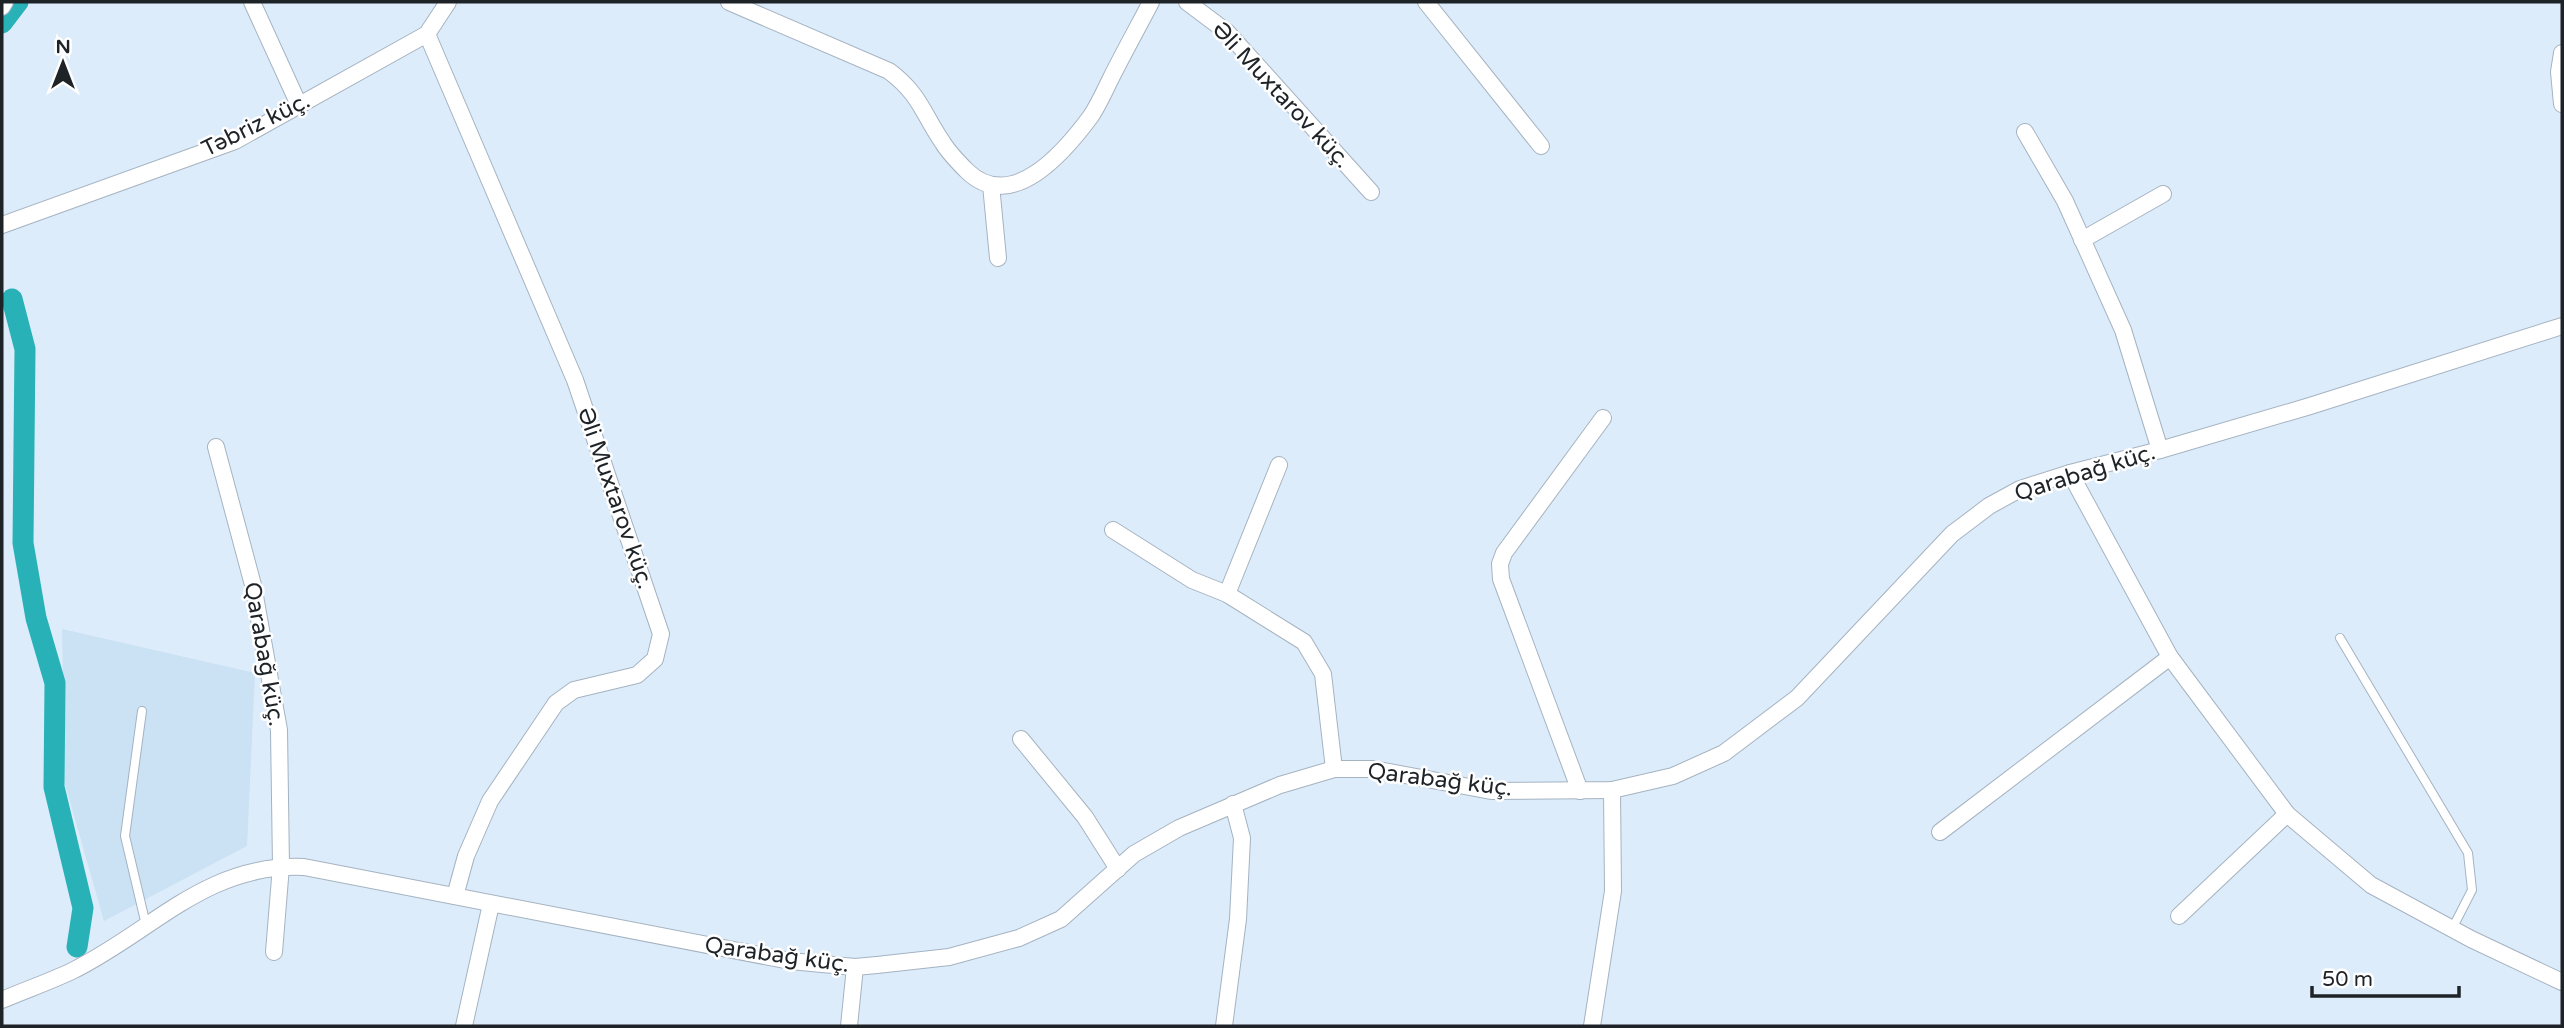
<svg xmlns="http://www.w3.org/2000/svg" width="2564" height="1028" font-family="'Varela Round',sans-serif">
  <style>
    .built { fill: #cbe1f4 }
    .lines { fill: none; stroke-linecap: round; stroke-linejoin: round }
    .canal { stroke: #28b2b8; stroke-width: 21 }
    .service-casing { stroke: #a5b3c1; stroke-width: 10 }
    .minor-casing { stroke: #a5b3c1; stroke-width: 18 }
    .service { stroke: #fff; stroke-width: 8 }
    .minor { stroke: #fff; stroke-width: 16 }
    .labels { text-anchor: middle; dominant-baseline: central; stroke-width: 5; stroke-linejoin: round; paint-order: stroke }
    .street-label { font-size: 23px; fill: #1e2328; stroke: #fff }
  </style>
  <rect width="100%" height="100%" fill="#ddecfa"/>
  <polygon class="built" points="62,629 255,673 247,846 104,921 65,784"/>
  <g class="lines">
    <g class="canal">
      <polyline points="2,23 18,2"/>
      <polyline points="12,299 25,349 23,543 36,618 55,683 54,787 83,908 77,947"/>
    </g>
    <g class="service-casing">
      <g id="service">
        <polyline points="2340,638 2468,853 2472,890 2452,929"/>
        <polyline points="142,711 125,836 146,925"/>
      </g>
    </g>
    <g class="minor-casing">
      <g id="minor">
        <polyline points="252,2 299,105"/>
        <path d="M729,2L889,71C920,94 923,114 943,143C949,153 959,163 967,171C1012,215 1066,150 1091,116C1099,104 1105,90 1111,78C1124,52 1138,27 1151,2"/>
        <polyline points="1187,2 1227,32 1371,192"/>
        <polyline points="1426,2 1541,146"/>
        <polyline points="2,7 5,2"/>
        <polyline points="427,34 575,380 661,634 655,659 637,675 574,690 556,703 490,801 466,856 455,896"/>
        <polyline points="2562,53 2559,72 2562,104"/>
        <polyline points="2025,132 2065,201 2123,330 2160,450"/>
        <polyline points="991,185 998,258"/>
        <polyline points="2,225 235,141 427,34 448,2"/>
        <polyline points="2082,240 2163,194"/>
        <polyline points="216,447 253,585 279,730 281,866 274,952"/>
        <polyline points="2070,473 2170,657 2287,814 2371,885 2471,939 2562,982"/>
        <polyline points="1113,530 1192,580 1227,594 1304,642 1323,674 1334,769"/>
        <polyline points="1227,594 1279,465"/>
        <polyline points="1021,739 1085,817 1118,869"/>
        <polyline points="1580,791 1501,579 1500,564 1504,553 1603,418"/>
        <polyline points="1940,832 2170,657"/>
        <polyline points="2179,916 2287,814"/>
        <path d="M2,1000C25,990 49,982 72,971C152,932 206,863 304,867L790,961L855,967L877,965L949,957L1019,938L1061,919L1134,854L1179,828L1280,785L1334,769H1373L1491,791L1612,790L1673,776L1724,753L1797,698L1952,534L1989,506L2020,489L2070,473L2160,450L2310,406L2562,326"/>
        <polyline points="464,1026 491,904"/>
        <polyline points="849,1026 855,967"/>
        <polyline points="1224,1026 1238,919 1242,838 1233,804"/>
        <polyline points="1592,1026 1613,891 1612,790"/>
      </g>
    </g>
    <use href="#service" class="service"/>
    <use href="#minor" class="minor"/>
  </g>
  <g class="labels">
    <g class="street-label">
      <text transform="translate(1281 95) rotate(47)">Əli Muxtarov küç.</text>
      <text transform="translate(256 125) rotate(-26)">Təbriz küç.</text>
      <text transform="translate(2085 473) rotate(-17)">Qarabağ küç.</text>
      <text transform="translate(615 498) rotate(71)">Əli Muxtarov küç.</text>
      <text transform="translate(264 654) rotate(80)">Qarabağ küç.</text>
      <text transform="translate(1440 780) rotate(7)">Qarabağ küç.</text>
      <text transform="translate(777 955) rotate(8)">Qarabağ küç.</text>
    </g>
  </g>
  <rect width="2564" height="1028" fill="none" stroke="#1e2328" stroke-width="7"/>
  <g transform="translate(63 63)" stroke="#ffffff" stroke-width="5" paint-order="stroke">
  <path d="M0-5L12 26L0 18L-12 26Z" fill="#1e2328"/>
  <text y="-10" font-size="19" font-weight="bold" text-anchor="middle" fill="#1e2328">N</text>
  </g>
  <path d="M2312 986v10h147v-10" fill="none" stroke="#1e2328" stroke-width="3.5"/>
  <text x="2322" y="986" font-size="21" fill="#1e2328" stroke="#ffffff" stroke-width="5" paint-order="stroke">50 m</text>
</svg>
